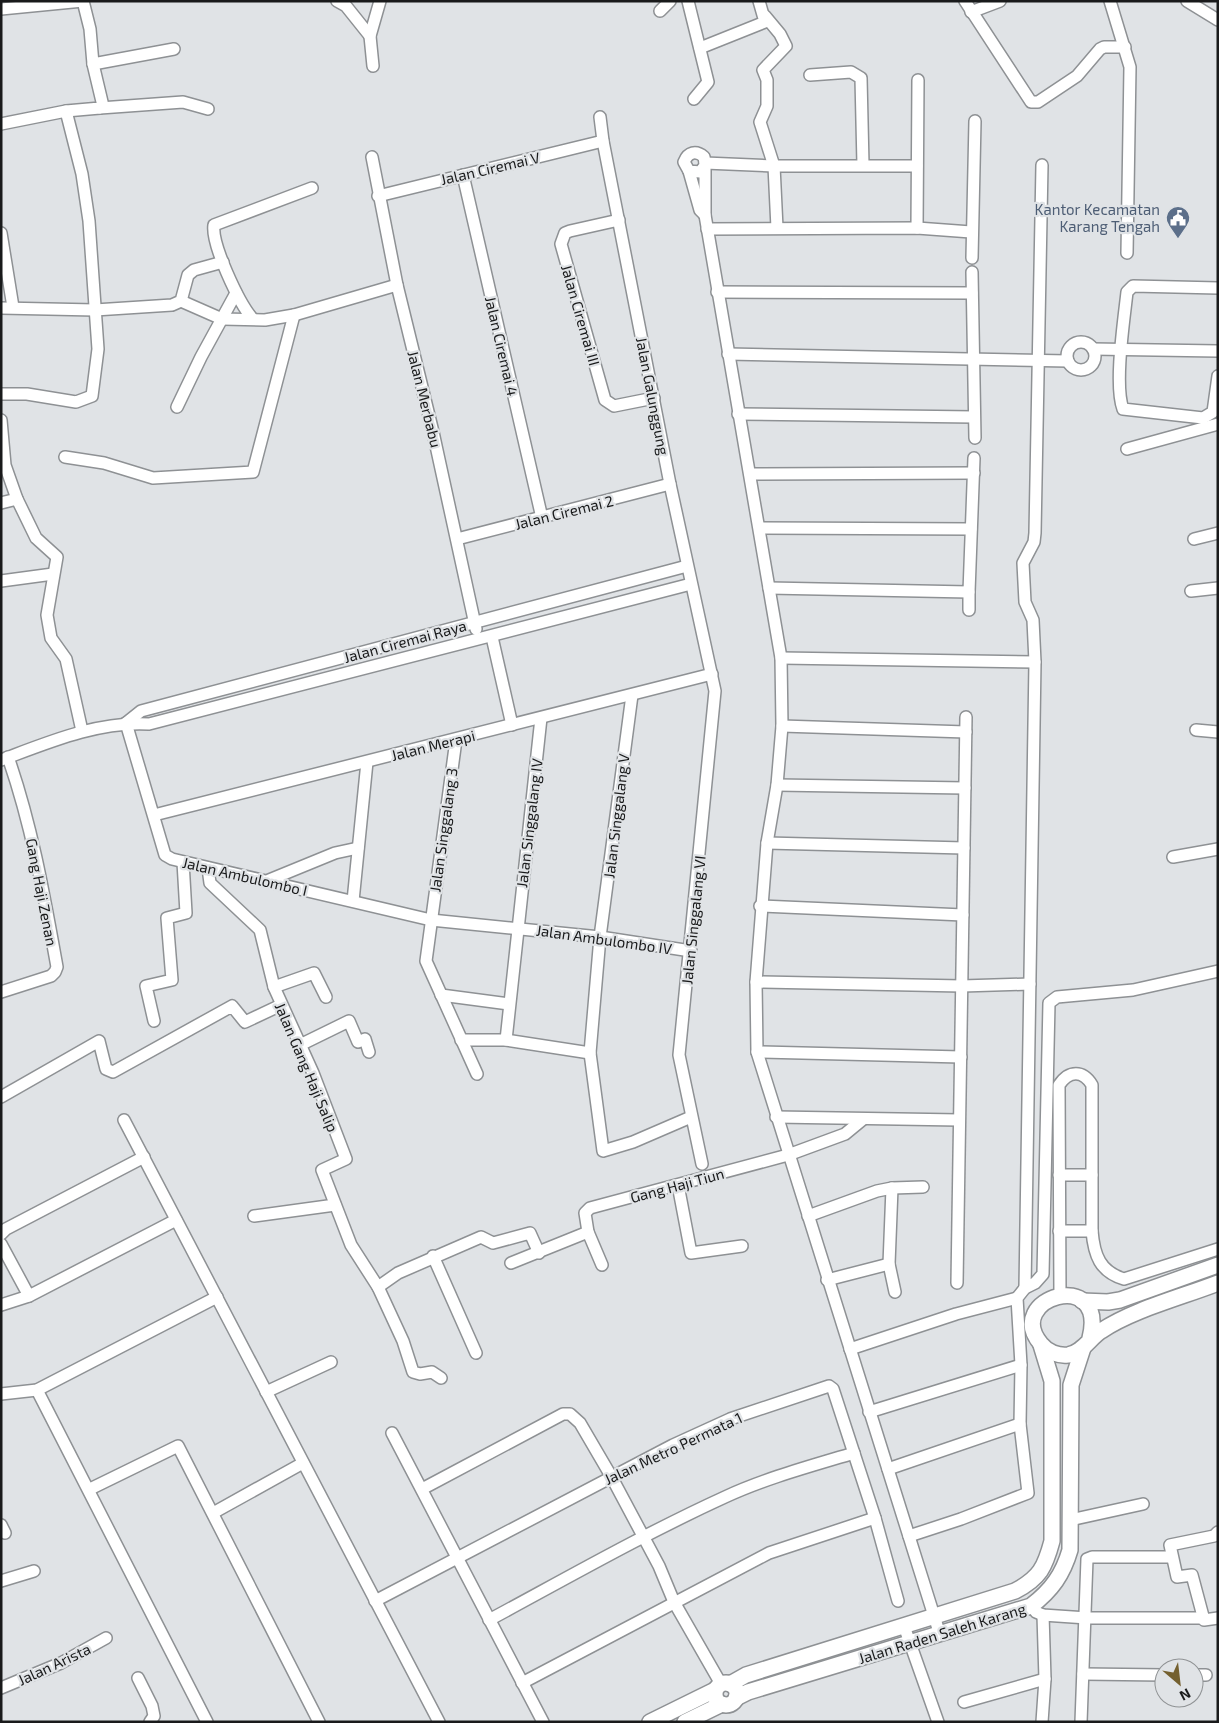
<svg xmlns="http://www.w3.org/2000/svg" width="1219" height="1723" font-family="'Exo 2',sans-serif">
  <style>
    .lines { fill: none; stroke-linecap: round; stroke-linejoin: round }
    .minor-casing { stroke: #8e9194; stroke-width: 14 }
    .major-casing { stroke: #8e9194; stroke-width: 18 }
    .minor { stroke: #fff; stroke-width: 11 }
    .major { stroke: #fff; stroke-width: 15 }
    .labels { text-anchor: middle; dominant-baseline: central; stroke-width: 4.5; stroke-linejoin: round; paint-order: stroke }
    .street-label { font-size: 15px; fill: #191a1b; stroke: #e0e3e6 }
    .service-label { font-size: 15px; fill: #4e5e75; stroke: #e0e3e6; text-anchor: end }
  </style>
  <rect width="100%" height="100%" fill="#e0e3e6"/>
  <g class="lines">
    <g class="minor-casing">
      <g id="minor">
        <polyline points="337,1 346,6 370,36"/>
        <polyline points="688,1 708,82 694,99"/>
        <polyline points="965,1 1031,102 1038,102 1077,76 1100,49 1104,47 1125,47"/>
        <polyline points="1110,1 1130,67 1127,253"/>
        <polyline points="1187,1 1218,20"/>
        <polyline points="1,9 83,1"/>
        <polyline points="660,11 670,1"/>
        <polyline points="971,12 1000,1"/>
        <polyline points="765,16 780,34 786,46 763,70 767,80 767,106 760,122 774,166 777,228"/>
        <polyline points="700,48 765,22 759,1"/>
        <polyline points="93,64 174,49"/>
        <polyline points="373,66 370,36 380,1"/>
        <polyline points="810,75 851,72 861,78 863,165"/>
        <polyline points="100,108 183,102 208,109"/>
        <polyline points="600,117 603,141 670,484 715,691 679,1055 702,1164"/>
        <polyline points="1,124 66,111 100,108 103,106 93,64 90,29 83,1"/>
        <polyline points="372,157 397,285 433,432 476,629"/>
        <polyline points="705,163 774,166 917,166"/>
        <path d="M703,168L700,172L689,171L684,162C688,152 696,150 704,157L705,163V215L781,658L782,726L777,785L767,843L756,982L757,1052L940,1635"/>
        <polyline points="689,171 700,210 705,215"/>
        <polyline points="463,175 542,518"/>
        <polyline points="378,196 603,141"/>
        <polyline points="619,220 570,231 565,233 561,244 605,400 614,406 654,398"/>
        <polyline points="917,228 918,80"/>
        <polyline points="707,229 917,228 971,232"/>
        <polyline points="1,233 13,307"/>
        <polyline points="972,258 975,121"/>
        <polyline points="972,272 975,438"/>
        <path d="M1218,288L1133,286L1127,292C1124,320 1114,385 1123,409L1203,418L1213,412L1218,376"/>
        <polyline points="717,292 972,293"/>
        <polyline points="181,301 222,319 265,320 294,315 397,285"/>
        <polyline points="1,308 95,310 172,305 181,301 188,275 194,270 223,262"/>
        <path d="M252,318C239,303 211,244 214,225L312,188"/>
        <circle cx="1081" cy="356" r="14"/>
        <polyline points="1093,349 1218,351"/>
        <polyline points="728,354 1068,361"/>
        <polyline points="1,394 27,394 76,402 92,396 98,349 89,221 82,174 66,111"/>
        <polyline points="177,407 201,357 236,293"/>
        <polyline points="738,414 974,417"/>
        <polyline points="1,420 5,465 17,499 36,538 57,557 47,615 51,638 66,659 82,731"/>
        <polyline points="1127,449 1218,424"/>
        <polyline points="65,457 104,463 153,478 253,472 294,315"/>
        <polyline points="750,474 974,473"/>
        <polyline points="1,503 17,499"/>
        <polyline points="760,528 971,529"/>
        <polyline points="457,539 670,484"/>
        <polyline points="1194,539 1218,533"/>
        <polyline points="1,581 53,574"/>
        <polyline points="769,588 969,592 974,458"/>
        <polyline points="1191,591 1218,588"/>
        <polyline points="969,610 969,592"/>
        <polyline points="492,637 512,725"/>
        <polyline points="781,658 1035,662"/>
        <polyline points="632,695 600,937 590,1053 603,1151 633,1142 691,1117"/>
        <polyline points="126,723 165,855 172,859 431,920 600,937 691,951"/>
        <polyline points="126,723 141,711 687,566"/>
        <polyline points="782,726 966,732"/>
        <polyline points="1196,730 1218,732"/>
        <polyline points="456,740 426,961 477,1074"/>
        <path d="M1,760C49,742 98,721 149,724L691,584"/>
        <polyline points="777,785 965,788"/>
        <polyline points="154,815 712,674"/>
        <polyline points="767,843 964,848"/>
        <polyline points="1173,857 1218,849"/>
        <polyline points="208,868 210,883 260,930 274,987 313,1073 346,1159 322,1170 351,1245 378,1287 403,1341 413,1372 420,1374 432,1372 441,1378"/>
        <polyline points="269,880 335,853 358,848"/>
        <polyline points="353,901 367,762"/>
        <polyline points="760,906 963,915"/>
        <polyline points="756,982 962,986 1030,984"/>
        <polyline points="274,987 314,973 326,997"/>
        <path d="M1,992L51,976L55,972L57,967C44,895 32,826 8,757"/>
        <polyline points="441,995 509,1004"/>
        <polyline points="154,1021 146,986 172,980 167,918 186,913 183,862"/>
        <polyline points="461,1040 506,1040 590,1053"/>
        <polyline points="506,1040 541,718"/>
        <polyline points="300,1045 349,1021 358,1042 365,1039 369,1052"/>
        <polyline points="757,1052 961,1057"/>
        <polyline points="1,1097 99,1041 106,1069 113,1072 232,1006 245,1022 281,1005"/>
        <polyline points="776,1117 959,1120"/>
        <polyline points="124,1120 439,1722"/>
        <polyline points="1059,1175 1092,1175"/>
        <polyline points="678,1185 691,1253 742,1246"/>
        <polyline points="892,1188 889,1264 895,1292"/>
        <polyline points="254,1216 335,1205"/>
        <polyline points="808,1216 877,1191 892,1188 923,1187"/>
        <polyline points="1059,1231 1092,1231"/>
        <polyline points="1,1234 6,1229 144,1157"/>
        <polyline points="1,1244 29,1296"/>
        <polyline points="433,1256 476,1353"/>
        <polyline points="511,1263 588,1232"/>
        <polyline points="602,1265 588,1232 585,1213 590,1208 788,1155 845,1134 862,1120"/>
        <polyline points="827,1280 889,1264"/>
        <polyline points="957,1283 966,717"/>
        <polyline points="378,1287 398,1273 481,1237 493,1243 530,1233 539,1253"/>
        <polyline points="1025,1288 1035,662 1033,620 1025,602 1023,563 1034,542 1035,533 1042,165"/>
        <path d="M1060,1295L1059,1085C1069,1070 1083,1070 1092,1085V1231C1094,1255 1100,1272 1124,1279L1218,1249"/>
        <polyline points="1,1305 29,1296 176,1220"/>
        <polyline points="850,1349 956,1314 1017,1298"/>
        <polyline points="37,1390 207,1722"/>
        <polyline points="266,1392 331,1362"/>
        <polyline points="1,1394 37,1390 217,1297"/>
        <polyline points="869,1412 1021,1365"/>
        <polyline points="392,1433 543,1722"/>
        <polyline points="888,1469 1020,1424"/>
        <polyline points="90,1489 178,1446 319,1722"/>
        <polyline points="422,1489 563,1414 570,1414 580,1423 611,1476 659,1566 674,1602 721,1684"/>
        <polyline points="213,1513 303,1463"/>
        <polyline points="1070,1520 1143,1504"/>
        <polyline points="1,1525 5,1533"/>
        <polyline points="1218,1532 1214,1536 1170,1545 1177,1577 1192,1575 1204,1620 1218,1618"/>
        <polyline points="909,1536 961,1519 1028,1493 1020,1424 1021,1365 1017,1298 1025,1288 1035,1283 1043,1274 1049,1003 1057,997 1133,990 1218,971"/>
        <polyline points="1,1581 34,1571"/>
        <polyline points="375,1601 673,1445 730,1419 829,1386 833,1389 875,1518 898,1601"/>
        <polyline points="1031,1606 1036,1612 1043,1615 1087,1618 1200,1618"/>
        <path d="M489,1620C567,1578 644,1534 725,1497C766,1478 811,1466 854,1453"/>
        <polyline points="904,1626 938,1722"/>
        <polyline points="1083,1674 1164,1675"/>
        <polyline points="1194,1675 1206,1675"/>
        <polyline points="138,1678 152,1706 154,1716 150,1722"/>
        <polyline points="522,1683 769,1553 875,1518"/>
        <polyline points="1,1688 61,1663 106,1638"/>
        <polyline points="964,1702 1045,1679"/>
        <polyline points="1042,1722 1045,1679 1043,1615"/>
        <polyline points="1081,1722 1087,1559 1092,1557 1169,1557"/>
      </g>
    </g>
    <g class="major-casing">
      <g id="major">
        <polyline points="1082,1301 1108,1302 1120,1300 1218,1265"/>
        <path d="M1090,1338C1108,1266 1002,1298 1041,1344C1047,1352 1058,1356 1068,1355C1082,1353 1090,1338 1101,1331C1132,1310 1182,1297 1218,1283"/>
        <circle cx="726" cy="1694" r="11"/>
        <path d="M730,1684L746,1675L1015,1591C1040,1578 1045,1567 1052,1541V1381L1041,1345"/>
        <path d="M736,1698L748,1692L1031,1606C1052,1590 1063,1574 1070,1550L1071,1385L1083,1348"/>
        <polyline points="650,1722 715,1690"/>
        <polyline points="685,1722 722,1704"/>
      </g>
    </g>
    <use href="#minor" class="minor"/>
    <use href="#major" class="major"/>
  </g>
  <defs>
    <g id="civic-pin" transform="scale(1.25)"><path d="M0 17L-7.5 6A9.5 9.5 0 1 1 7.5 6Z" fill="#5c6f8a" stroke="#e0e3e6"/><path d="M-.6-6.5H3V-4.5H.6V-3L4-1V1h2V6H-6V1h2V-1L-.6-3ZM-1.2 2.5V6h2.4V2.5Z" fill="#fff"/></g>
  </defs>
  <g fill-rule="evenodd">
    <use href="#civic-pin" x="1178" y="218"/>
  </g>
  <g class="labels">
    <g class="street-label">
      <text transform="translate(490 168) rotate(-13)">Jalan Ciremai V</text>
      <text transform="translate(581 315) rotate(74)">Jalan Ciremai III</text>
      <text transform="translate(502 346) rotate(77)">Jalan Ciremai 4</text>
      <text transform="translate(653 396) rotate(79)">Jalan Galunggung</text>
      <text transform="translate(425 399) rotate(76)">Jalan Merbabu</text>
      <text transform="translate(564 512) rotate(-14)">Jalan Ciremai 2</text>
      <text transform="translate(405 641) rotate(-15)">Jalan Ciremai Raya</text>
      <text transform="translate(433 745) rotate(-14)">Jalan Merapi</text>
      <text transform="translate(616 816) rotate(-83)">Jalan Singgalang V</text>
      <text transform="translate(529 823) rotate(-83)">Jalan Singgalang IV</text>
      <text transform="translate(443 830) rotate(-82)">Jalan Singgalang 3</text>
      <text transform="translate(245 876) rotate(13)">Jalan Ambulombo I</text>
      <text transform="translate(42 892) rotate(79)">Gang Haji Zenan</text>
      <text transform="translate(693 920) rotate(-84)">Jalan Singgalang VI</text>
      <text transform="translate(604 939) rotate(8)">Jalan Ambulombo IV</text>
      <text transform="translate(307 1067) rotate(67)">Jalan Gang Haji Salip</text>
      <text transform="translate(677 1185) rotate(-15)">Gang Haji Tiun</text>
      <text transform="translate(673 1448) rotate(-25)">Jalan Metro Permata 1</text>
      <text transform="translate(942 1633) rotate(-17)">Jalan Raden Saleh Karang</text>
      <text transform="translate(54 1664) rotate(-25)">Jalan Arista</text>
    </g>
    <g class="service-label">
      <text x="1160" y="209">Kantor Kecamatan<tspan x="1160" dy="17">Karang Tengah</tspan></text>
    </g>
  </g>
  <rect width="1219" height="1723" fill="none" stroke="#191a1b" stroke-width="5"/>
  <g transform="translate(1179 1683) rotate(152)"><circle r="24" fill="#e0e3e6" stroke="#909395"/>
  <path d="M0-4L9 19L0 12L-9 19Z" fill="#74602f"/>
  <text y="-8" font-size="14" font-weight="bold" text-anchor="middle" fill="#191a1b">N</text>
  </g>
</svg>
